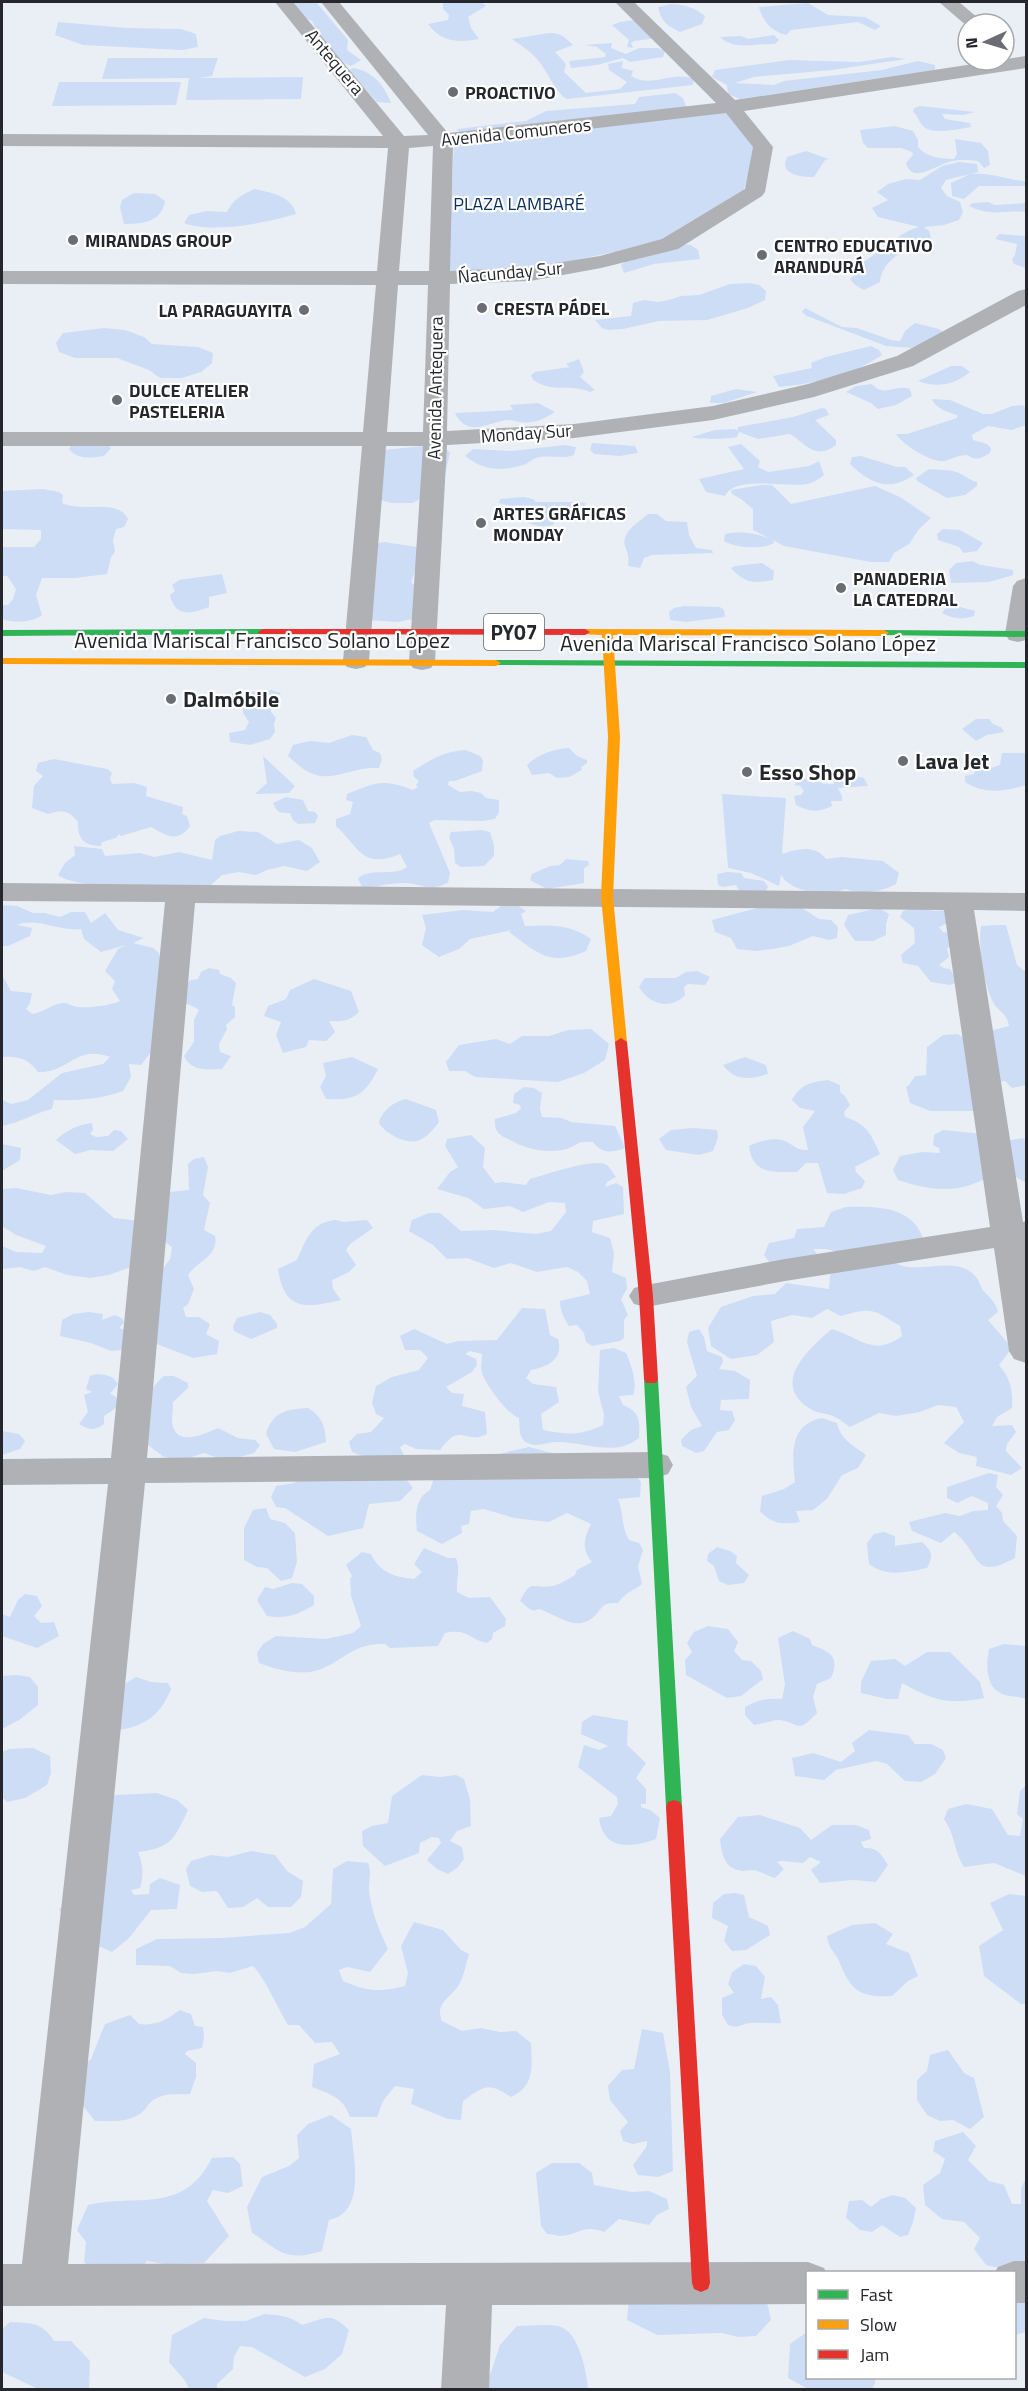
<svg xmlns="http://www.w3.org/2000/svg" width="1028" height="2391" font-family="'Titillium Web',sans-serif">
  <style>
    .green { fill: #cdddf6 }
    .lines { fill: none; stroke-linecap: round; stroke-linejoin: round }
    .street { fill: #afb1b4; fill-rule: evenodd }
    .fast { fill: #30b455; fill-rule: evenodd }
    .slow { fill: #ff9f0a; fill-rule: evenodd }
    .jam { fill: #e5322d; fill-rule: evenodd }
    .poi-dot { fill: #6a6d73; stroke: #fff; stroke-width: 2 }
    .labels { text-anchor: middle; dominant-baseline: central; stroke-width: 4.5; stroke-linejoin: round; paint-order: stroke }
    .far-street-label { font-size: 18px; fill: #25272c; stroke: #fff }
    .far-poi-label { font-size: 18px; font-weight: bold; fill: #25272c; stroke: #fff; text-anchor: start }
    .far-park-label { font-size: 18px; fill: #0a2f63; stroke: #fff }
    .shield { fill: #fff; stroke: #66686b; stroke-width: 1.5 }
    .shield-label { font-size: 21px; font-weight: bold; fill: #25272c }
    .street-label { font-size: 22px; fill: #25272c; stroke: #fff }
    .poi-label { font-size: 22px; font-weight: bold; fill: #25272c; stroke: #fff; text-anchor: start }
  </style>
  <rect width="100%" height="100%" fill="#eaeff6"/>
  <g class="green">
    <polygon points="284,2 316,2 348,40 347,50 361,60 351,66 339,61 311,40 316,28 312,21 295,14"/>
    <path d="M443,2H482L486,6L468,17L471,28L479,39C458,43 441,42 428,24L448,20L449,15L443,9Z"/>
    <path d="M808,3L828,15L865,17L881,26L875,30L858,22L791,30L786,35C771,31 763,22 759,7Z"/>
    <path d="M671,4C685,5 694,7 705,16L702,24L680,32C667,26 661,21 658,7Z"/>
    <polygon points="634,20 657,38 634,41 631,43 633,48 627,47 629,40 612,25 620,22"/>
    <polygon points="58,22 127,28 181,29 196,34 198,47 182,50 83,45 55,35"/>
    <path d="M549,33C562,33 564,37 573,45L555,52L566,64L564,72L586,93L620,89L627,82L609,70L608,64L623,61L622,68L633,71L631,76C652,89 672,70 694,79L693,85L567,99C555,93 546,67 535,57C529,50 520,45 512,39Z"/>
    <path d="M774,35L779,40L775,44C757,43 734,51 720,37L741,36L748,39Z"/>
    <polygon points="612,43 611,48 626,54 639,48 658,48 665,51 663,57 630,62 623,58 597,65 571,68 569,61 605,57 606,54 597,47 585,45"/>
    <polygon points="892,57 906,59 832,70 754,77 735,83 774,85 784,81 882,70 918,61 935,65 935,70 740,99 728,94 727,85 712,77 715,70 789,60 859,62"/>
    <polygon points="108,58 218,58 212,76 199,78 303,77 301,99 186,100 189,78 102,79"/>
    <path d="M353,68C373,71 384,85 391,103L377,102L363,86L344,73Z"/>
    <polygon points="59,82 181,82 176,105 52,106"/>
    <polygon points="675,93 683,98 686,107 460,133 457,129 526,121 546,111 635,104 639,97"/>
    <path d="M920,106L975,112L963,115L942,114L945,119L970,123L971,127C959,129 934,135 924,127C918,122 919,116 913,112L914,108Z"/>
    <polygon points="727,111 755,149 743,193 673,243 691,245 698,250 700,259 654,264 624,273 621,265 628,259 625,250 524,270 448,273 454,144"/>
    <path d="M895,126L913,131L918,140V147C928,158 939,158 954,159L957,154L955,139L981,143L988,151L990,165L984,168L978,161C969,160 958,159 949,162C936,165 912,185 906,163L913,155L912,152L901,148H868L863,143L860,130Z"/>
    <path d="M806,151L829,159L825,160L814,177C802,177 778,175 787,157Z"/>
    <path d="M959,162L977,164L978,172L971,174C992,172 1006,180 1026,181V186H979L964,199L952,196L951,183L970,174L946,180L941,188L947,196L960,202L963,212L959,220L944,225L924,227L929,231L931,239L928,244L932,248L923,250L918,246C901,249 881,264 880,282L864,290L855,285L850,279L854,275L852,269C874,258 898,232 919,227L878,217L872,208L888,200L877,192L888,184L906,179L920,180L942,166Z"/>
    <path d="M254,189C270,192 292,196 296,214C265,223 213,234 184,223L189,215L207,211L227,212C233,199 242,195 254,189Z"/>
    <path d="M134,193L155,194L165,201C162,222 142,224 124,224L120,207L122,200Z"/>
    <path d="M988,202L995,205L1026,203V212C1004,210 992,217 969,206L973,203Z"/>
    <polygon points="999,234 1026,236 1026,268 1014,264 1012,259 1015,255 1017,244 995,239"/>
    <polygon points="750,283 759,285 766,291 765,300 748,308 707,320 659,321 623,329 608,330 602,328 595,320 631,316 633,303 644,300 658,302 669,300 681,296 699,295 730,284"/>
    <polygon points="805,308 842,327 857,328 891,340 900,341 905,331 915,323 939,329 944,333 911,348 886,346 807,316 802,312"/>
    <polygon points="104,328 125,330 144,337 152,344 198,347 213,353 212,363 201,372 182,378 160,378 149,370 117,358 75,358 59,352 56,343 63,333"/>
    <path d="M871,346L879,350L882,355C853,375 814,384 779,387L773,376L812,368L811,363L826,357Z"/>
    <path d="M579,359L584,372L580,377L595,390L590,392C570,383 555,394 533,380L531,375L535,372L570,367L566,364Z"/>
    <path d="M951,366H962L970,372C955,385 936,388 918,381Z"/>
    <path d="M872,384C884,398 895,384 910,389L912,396L896,405L878,409L871,403L846,392L856,386Z"/>
    <polygon points="736,389 757,392 724,403 710,403 711,396"/>
    <path d="M932,399L950,400L983,414H992L1012,406L1023,405L1026,409V425L1012,430L988,426L972,435L973,440L987,444L991,448L990,453C980,459 977,461 967,455C959,455 952,459 944,461C931,463 902,444 896,434H907L957,418V415C949,413 935,408 932,399Z"/>
    <path d="M538,403L555,412C544,419 534,424 520,422C516,422 513,420 510,420C492,420 468,440 455,413L513,410L510,405Z"/>
    <path d="M822,408L826,409L829,415L815,420L836,440V445C814,461 807,444 790,434L758,439L739,432L737,437C730,439 698,440 692,437L715,430L735,429L737,431L738,427L793,417Z"/>
    <polygon points="592,443 635,446 638,453 620,456 594,454 590,450"/>
    <polygon points="442,444 450,453 444,479 423,497 413,503 391,503 374,498 374,451"/>
    <path d="M741,444L760,461L758,467L768,472L809,466L819,461L824,475C819,479 813,483 807,484C787,488 735,475 725,496L706,492L699,479L744,469L728,447Z"/>
    <path d="M72,445L109,446L111,448L104,456C91,458 78,460 69,449Z"/>
    <path d="M565,445L576,447L574,455C561,460 549,454 536,458C532,459 528,464 523,465C500,472 483,470 465,456L473,449L512,451Z"/>
    <path d="M861,456L897,467H905L914,475C889,492 871,484 850,464L852,457Z"/>
    <path d="M929,469C939,470 950,469 959,473C966,476 969,480 977,482V486L965,495L947,498L917,481L916,478Z"/>
    <path d="M761,485H772L791,504L875,486L900,497L931,518L919,529L909,544L894,553L889,562H871L784,546L773,540L774,543C762,550 736,548 724,541L725,534C743,531 753,533 769,538L753,530V509L741,499L732,494L731,490Z"/>
    <path d="M43,489L59,492L63,495L62,503C83,513 118,498 128,519L124,527L116,529L113,540L115,552L111,557L107,574L75,578H42L36,595L42,615C32,623 13,623 2,619V605H8L13,599L16,589L7,576H2V547H34L41,539V530L2,529V491Z"/>
    <path d="M524,497L533,499L536,502H579L586,503L585,506L562,513L553,525C538,529 520,523 514,507L499,503L500,499Z"/>
    <path d="M648,514H657L666,521L687,522L689,535L696,548L712,550L713,553L652,555L644,558L640,568L628,566C629,557 628,554 625,546C621,532 639,522 648,514Z"/>
    <polygon points="943,529 960,530 983,543 977,551 964,553 959,547 938,540 937,534"/>
    <polygon points="384,542 417,547 418,563 411,582 414,585 413,619 398,622 367,620 359,547"/>
    <polygon points="972,561 981,565 1013,570 1013,575 989,582 951,583 949,570 956,563"/>
    <path d="M762,563L774,571L773,580C754,584 744,583 731,568L735,566Z"/>
    <path d="M222,574L227,593L209,597V607C192,614 175,618 170,595L175,591L172,585L179,580Z"/>
    <path d="M949,604L975,611L974,616C963,620 952,619 942,613Z"/>
    <polygon points="684,606 720,607 724,610 725,617 686,622 670,620 669,612 674,608"/>
    <polygon points="272,690 281,693 270,703 271,712 276,718 274,724 275,732 270,739 250,745 230,742 229,733 245,730 249,722 243,713 243,708 247,706 256,708 258,706 254,701 249,700 251,692"/>
    <polygon points="976,719 989,719 993,724 1001,727 1004,732 987,735 976,741 962,729"/>
    <path d="M352,735L366,737L373,750L380,753L382,759L379,768C337,767 327,794 288,756L293,745L310,741L329,743Z"/>
    <path d="M569,748L577,756L587,760V763L581,767L582,770L569,777L557,778L549,773L532,775L527,765C538,754 554,749 569,748Z"/>
    <path d="M466,750L480,756L483,760L482,771L455,781H449L448,785L460,792L472,791L481,793L486,798L499,800V812L495,819L483,821L435,820L429,823L450,873L448,883C427,892 424,884 405,883C390,882 376,888 362,887L358,878C373,867 393,877 407,867L400,854C362,870 359,847 336,826V819L350,814L353,802L346,800L347,794C376,783 381,778 413,790L418,787L416,785L419,781L414,777L413,771C432,759 444,751 466,750Z"/>
    <path d="M1002,753H1026V785C1005,791 985,795 965,782V776L974,774L976,766L991,768L1000,765Z"/>
    <polygon points="263,756 295,786 289,793 255,794 267,783"/>
    <path d="M54,759L107,769L112,773L110,778L112,784L134,783L147,787L146,796L183,807L182,814L187,816L190,826C177,844 166,835 151,827L121,836L119,834L116,838L102,842L101,846C85,846 77,839 78,822C69,810 62,809 48,814L32,808L34,786L43,776L36,771L38,763Z"/>
    <path d="M848,774L864,778L868,786L838,788L842,796V801H831L832,806C819,813 809,812 796,805L794,796L801,795L804,791L800,786L794,785L800,778C813,778 822,786 834,784L835,777Z"/>
    <path d="M722,794L786,798L782,854C797,849 815,844 826,859L842,857L883,861L899,873L896,884C882,892 861,895 846,889C827,897 792,893 781,875L779,886L751,873L728,868Z"/>
    <path d="M286,797L303,800L308,811L315,812L318,816L315,823L298,824L293,820L290,813C280,813 277,813 273,803Z"/>
    <polygon points="481,830 490,832 494,845 494,856 484,866 461,867 455,863 454,849 449,837 451,832"/>
    <path d="M238,831L258,832L277,844L299,840L312,848L320,862L307,871L284,866L267,870L256,875L239,872L222,875L211,885L144,886C132,882 127,888 116,887C100,885 70,884 58,875L65,863L75,855L74,846L102,849L105,856L140,853L154,857L179,852L212,860L215,840L220,836Z"/>
    <polygon points="566,859 588,861 589,865 584,868 584,883 547,889 530,880 532,874 550,866 560,865"/>
    <path d="M727,872L741,873L744,878L764,881L768,887L764,895C753,895 741,897 736,885L722,887L718,885L717,874Z"/>
    <polygon points="780,902 796,904 819,919 831,920 838,927 837,938 829,940 813,936 789,946 772,949 757,951 737,949 731,938 715,932 712,920"/>
    <path d="M505,903L517,905L526,911L521,914L525,926C549,925 571,924 591,939L586,951C549,967 538,953 509,932L512,930L470,939L459,949L439,957L422,945L426,928L422,915L463,910L493,912Z"/>
    <path d="M2,905L17,906L33,913H45L60,917L71,912H85L91,923L105,913L118,930L144,938L133,943L153,948L159,953L162,969L152,1051L141,1065L129,1064L131,1077L123,1091C102,1099 76,1101 54,1100L52,1109C34,1113 20,1123 2,1126V1100L11,1104L28,1100L62,1073L103,1064L110,1057C76,1044 69,1073 38,1072C28,1058 17,1056 2,1057V975L11,991L32,993L30,1003L26,1009L32,1014C44,1013 52,1003 64,1003C68,1003 72,1006 77,1007C89,1008 109,1006 120,1001L112,989L115,981L105,971L118,949L126,945L101,952L84,939L81,929C61,932 36,917 17,925L32,928L30,936L8,946H2Z"/>
    <polygon points="917,907 934,911 948,910 950,922 939,927 943,932 950,933 954,941 947,949 949,957 939,965 944,968 950,969 958,982 950,985 931,982 918,966 903,963 901,955 915,943 914,928 900,917 903,911"/>
    <polygon points="879,908 889,914 886,924 886,935 873,941 855,941 844,925 848,915"/>
    <path d="M997,925H1006L1017,965L1026,972V1085L1012,1088L1005,1081L989,1084L976,1111H930L910,1103L906,1087L909,1085L915,1076L926,1075L927,1047L943,1035L958,1034L963,1038L1009,1026C1006,1010 997,1012 992,1000C983,981 978,947 981,926Z"/>
    <path d="M209,968L219,970L220,974L231,978L236,983L232,1005L235,1007V1017L226,1025L227,1029L219,1044L220,1052L231,1056L222,1069C208,1070 190,1071 184,1056L194,1042V1020L199,1010C187,1001 182,1009 182,988L191,980L198,979L201,972Z"/>
    <path d="M697,971L710,977L705,985L688,984L684,987L685,995C670,1011 649,1004 639,987L645,978H676L686,972Z"/>
    <path d="M314,979L351,991L359,1012C350,1021 341,1022 329,1021L335,1032L326,1041L309,1040L306,1047L283,1053L276,1035L281,1022L264,1016L268,1006L286,999L290,990Z"/>
    <polygon points="591,1029 609,1044 605,1060 584,1073 558,1082 475,1077 465,1071 449,1071 446,1062 459,1045 496,1039 510,1044 522,1036 549,1036 568,1030"/>
    <path d="M352,1057L378,1069C365,1095 355,1101 326,1099L320,1087L326,1076L323,1063Z"/>
    <path d="M745,1057L766,1065L768,1074C751,1079 735,1082 723,1065Z"/>
    <path d="M828,1080L840,1085V1092L845,1096L850,1105L844,1112L845,1117C867,1124 871,1134 880,1154L855,1167L856,1172L865,1181L862,1188L844,1194L827,1193L818,1163H806L797,1172C774,1172 752,1175 749,1146C759,1141 774,1137 785,1141C794,1145 797,1151 808,1150L803,1127L815,1111L800,1108L792,1100C800,1084 812,1082 828,1080Z"/>
    <path d="M524,1087L534,1088L542,1093L540,1109L542,1117L562,1118L571,1122L615,1126L625,1148C612,1153 602,1154 593,1142C575,1141 580,1145 566,1149C548,1154 525,1149 510,1140C499,1135 494,1132 495,1119L516,1113L521,1108L520,1105L513,1103L514,1094Z"/>
    <path d="M406,1099L436,1110L439,1122C434,1129 425,1139 417,1141C404,1144 385,1133 379,1123C381,1111 395,1101 406,1099Z"/>
    <path d="M92,1123L93,1130L90,1134L96,1137L108,1136L114,1130L121,1131L128,1139L113,1151L91,1150L75,1154L56,1140C65,1131 79,1124 92,1123Z"/>
    <polygon points="693,1128 717,1130 718,1137 713,1151 699,1155 666,1150 659,1139 671,1130"/>
    <path d="M943,1130L982,1134L1001,1142L1022,1138L1026,1140V1183L1003,1169C964,1193 941,1194 898,1180L893,1170L900,1156L922,1152L940,1153L939,1148L933,1145L934,1135Z"/>
    <path d="M471,1135L485,1148L483,1167L495,1183L503,1182L526,1185L530,1179C545,1175 595,1157 607,1165C610,1168 613,1173 616,1177L607,1182L605,1187L616,1183L623,1187L624,1214L593,1221L592,1232L610,1238L614,1253L612,1272L626,1278L627,1289L621,1299L628,1315L624,1320V1338L620,1341L592,1346L586,1342L584,1333L577,1325L569,1326C564,1318 560,1311 560,1301L590,1294L587,1281L578,1272L567,1267L537,1272L511,1263L494,1268L467,1258L447,1259L433,1245L409,1231L412,1220L429,1213H440L461,1231L493,1230L536,1234L551,1231L566,1212L565,1203L549,1202L523,1212L510,1206L484,1209L468,1198L437,1189L450,1172L458,1167L445,1146L447,1139Z"/>
    <polygon points="2,1144 21,1148 20,1160 2,1171"/>
    <path d="M204,1157L208,1167L203,1195L210,1203L204,1230L215,1236C219,1256 197,1261 188,1275L194,1289L188,1304L183,1308L186,1317H199L210,1324L206,1334L219,1341L217,1354L193,1358L154,1343L162,1270L170,1259L172,1247L158,1237L168,1192L189,1190L188,1164L194,1159Z"/>
    <polygon points="16,1188 51,1195 66,1192 85,1193 114,1218 141,1221 139,1264 109,1275 90,1278 67,1275 45,1267 34,1271 20,1267 2,1269 2,1246 16,1252 42,1253 46,1246 16,1235 2,1226 2,1189"/>
    <path d="M846,1207C881,1206 920,1207 925,1249L887,1258C893,1261 901,1267 908,1267C928,1270 960,1257 976,1277C979,1280 980,1285 982,1289C989,1298 995,1300 998,1312L988,1320L1012,1348L999,1365C1011,1379 1013,1391 1012,1408L997,1417L992,1426L1012,1425L1016,1432L1007,1444L1006,1451L1022,1468L1011,1475L976,1466L977,1457L959,1453L944,1443L964,1422L956,1407L938,1405L920,1412L896,1416L879,1413L850,1427C844,1423 837,1417 830,1415C824,1413 817,1413 812,1410C769,1385 807,1350 832,1329C861,1338 874,1357 902,1336L900,1326C872,1309 873,1307 841,1316L827,1309L812,1318L792,1315L771,1321L774,1342L757,1355L731,1359L711,1346L708,1328L721,1307L753,1296L775,1294L786,1283L829,1289L830,1275L847,1265L854,1257L826,1249H813L823,1261L774,1269L764,1255L769,1243L794,1238L797,1229L824,1227L831,1212Z"/>
    <path d="M336,1220L344,1222L367,1220L373,1228L350,1244L346,1250L356,1265L349,1272L332,1280L333,1289L341,1300C307,1308 284,1312 278,1269L297,1260C306,1240 311,1222 336,1220Z"/>
    <path d="M522,1308L545,1309L550,1335L558,1339C564,1359 548,1367 531,1370L526,1378L533,1384L556,1387L559,1402L541,1414L543,1430C569,1435 579,1436 603,1425L604,1415L598,1391L600,1350L614,1348L626,1353C631,1364 638,1384 633,1395L619,1396L623,1405C640,1412 640,1420 639,1438C614,1458 584,1441 556,1442C546,1442 538,1448 528,1443C518,1439 520,1428 519,1418C508,1415 486,1385 482,1373C480,1368 482,1360 482,1354L470,1351L465,1354L476,1359L477,1365L472,1372L446,1387L452,1393L464,1394L462,1406L485,1412L487,1434C464,1446 462,1420 440,1450L416,1449L405,1444L400,1447L404,1455C391,1463 366,1458 352,1452L349,1442L357,1434L371,1432L384,1418L376,1414L372,1403L376,1386L392,1377L419,1370L428,1358L420,1350H405L400,1336L414,1329L447,1344L458,1341L497,1340Z"/>
    <polygon points="89,1312 103,1314 102,1320 115,1315 123,1319 124,1323 119,1328 125,1330 122,1350 111,1351 91,1343 60,1336 62,1320 73,1314"/>
    <polygon points="260,1312 270,1315 277,1324 277,1328 251,1339 234,1331 233,1326 237,1318"/>
    <polygon points="699,1329 704,1337 707,1351 722,1357 723,1362 719,1369 735,1371 750,1380 749,1399 721,1400 720,1410 732,1411 735,1420 729,1430 717,1432 704,1451 696,1453 682,1446 681,1440 691,1430 702,1426 691,1407 686,1387 697,1376 687,1342 689,1332"/>
    <path d="M96,1374C105,1375 112,1374 118,1384L110,1394L115,1396L120,1405L104,1416V1424C95,1431 88,1430 79,1424L88,1412L84,1395L92,1392L86,1389L90,1376Z"/>
    <path d="M164,1376H174L188,1383V1388L173,1402C173,1409 172,1416 172,1422C175,1448 205,1434 218,1428L238,1438L255,1440L260,1445L254,1453L236,1458L221,1459L204,1453L182,1460L164,1457L145,1443C144,1417 142,1394 164,1376Z"/>
    <path d="M308,1408C322,1417 325,1425 326,1442L295,1452L274,1449L266,1434C272,1412 287,1409 308,1408Z"/>
    <path d="M822,1418L837,1423C840,1439 854,1446 866,1455L858,1468L842,1475L827,1499L813,1510L796,1511L800,1522C785,1525 771,1524 760,1511L762,1496L784,1489L795,1482C792,1455 789,1424 822,1418Z"/>
    <polygon points="2,1431 19,1434 25,1441 20,1449 2,1455"/>
    <path d="M529,1447L634,1474L641,1482L640,1497L618,1499C624,1513 621,1527 629,1540L639,1543L643,1550L638,1566L642,1584C632,1592 627,1591 618,1603C599,1602 603,1610 591,1619C574,1631 557,1615 542,1610C534,1607 540,1612 532,1610C528,1609 524,1604 520,1601C531,1578 532,1589 552,1586C559,1585 568,1579 575,1575L577,1570L592,1562C581,1549 584,1538 591,1524L567,1513L549,1522L514,1518L484,1509L471,1511L469,1524L461,1526L462,1533L442,1544L417,1531C415,1516 415,1498 430,1490L434,1478L503,1453Z"/>
    <path d="M989,1473L998,1475L996,1487L1003,1495L996,1506L1002,1513L1003,1521L1017,1536L1015,1558C971,1582 981,1552 954,1532L941,1543L912,1531L909,1522L945,1513L960,1516L973,1511L988,1510V1503L972,1496L957,1503L947,1498V1487Z"/>
    <polygon points="305,1476 406,1479 413,1488 400,1501 369,1504 363,1528 328,1536 285,1508 276,1507 271,1497 276,1486 294,1483"/>
    <polygon points="266,1508 270,1519 285,1523 295,1533 297,1562 292,1578 281,1581 267,1568 257,1567 244,1560 244,1528 253,1510"/>
    <path d="M884,1532L895,1536V1546L922,1542C932,1551 934,1556 927,1568C906,1572 888,1578 869,1564L867,1543L874,1534Z"/>
    <polygon points="717,1547 730,1551 737,1556 736,1563 749,1575 744,1583 728,1585 719,1581 714,1566 707,1561 708,1554"/>
    <path d="M424,1548L448,1558H456C461,1571 456,1579 457,1592L469,1598L490,1597L506,1619L505,1626L493,1633L492,1639L487,1643C469,1639 467,1628 445,1633L438,1646L390,1648L385,1644C375,1644 366,1645 357,1649C342,1656 327,1670 310,1672C294,1674 274,1669 259,1663L257,1653L263,1644L276,1636L326,1639L353,1633L361,1626L351,1596L350,1579L352,1576L346,1565L362,1552L371,1554C380,1573 395,1577 414,1579L422,1572L414,1564Z"/>
    <path d="M292,1583L302,1584L314,1596V1605C297,1615 286,1619 267,1616L257,1600L265,1587L273,1589Z"/>
    <polygon points="25,1594 37,1596 42,1606 34,1616 41,1623 54,1622 59,1636 37,1648 2,1636 2,1614 10,1617 18,1600"/>
    <polygon points="708,1626 728,1629 738,1642 734,1651 742,1660 751,1661 761,1671 763,1679 741,1696 727,1698 686,1675 685,1660 692,1652 687,1643 694,1632"/>
    <path d="M793,1631L810,1639L812,1645C831,1652 840,1657 831,1678L817,1684L813,1697L817,1713C796,1735 802,1723 779,1720C772,1720 762,1724 754,1725L745,1715V1707C757,1700 768,1698 782,1699L785,1685L778,1638Z"/>
    <path d="M1004,1644L1026,1646V1699C1019,1696 1009,1697 1002,1694C985,1687 986,1664 989,1649Z"/>
    <path d="M927,1652H950L980,1682L984,1698C949,1705 934,1701 902,1683L898,1699H887L861,1693V1682L871,1661L895,1659L905,1666Z"/>
    <polygon points="17,1675 30,1677 38,1687 38,1705 19,1720 2,1729 2,1676"/>
    <path d="M136,1677L151,1682L168,1683L171,1689C159,1718 142,1728 111,1731L106,1706L126,1683Z"/>
    <path d="M593,1715L628,1721L627,1745L646,1763L636,1778L646,1789V1804H641V1807L650,1810L660,1818L656,1839C632,1848 603,1851 599,1818L611,1816L618,1804L617,1797L578,1767L584,1745L599,1750L608,1746L581,1734L582,1722Z"/>
    <polygon points="869,1730 908,1735 915,1744 931,1744 943,1750 946,1758 935,1774 921,1782 905,1781 887,1764 876,1761 836,1770 824,1780 795,1776 792,1758 813,1753 841,1762 855,1751 852,1743"/>
    <polygon points="33,1748 50,1756 51,1773 47,1785 25,1798 7,1802 2,1797 2,1752 9,1749"/>
    <polygon points="422,1775 440,1777 456,1775 464,1779 470,1800 471,1826 457,1831 450,1841 462,1847 464,1859 457,1868 448,1874 437,1869 427,1860 441,1843 439,1838 432,1837 420,1843 419,1853 385,1866 363,1846 362,1831 372,1826 388,1823 392,1796"/>
    <path d="M1026,1785V1876L994,1863L964,1867C953,1849 956,1837 944,1819L948,1809L966,1804L992,1809L1008,1835L1020,1836L1023,1819L1017,1814L1020,1791Z"/>
    <path d="M157,1793L177,1800L188,1810C174,1839 172,1848 138,1852C143,1863 144,1877 140,1888L131,1890L134,1895L149,1894L150,1884L160,1878L180,1885L177,1909L151,1910L129,1938L112,1952L72,1934L68,1919L59,1910L74,1889L106,1799L116,1795Z"/>
    <path d="M760,1815L800,1828L811,1840L832,1825H856L869,1830L871,1839L861,1842L864,1848C878,1847 881,1854 888,1865L876,1882L853,1880L820,1883L811,1870L821,1862L810,1857L803,1863L782,1861L777,1862L784,1869L775,1878C768,1876 764,1873 757,1871C753,1869 748,1871 743,1871C724,1869 722,1855 720,1839L738,1817Z"/>
    <polygon points="251,1851 275,1855 287,1871 303,1881 301,1897 291,1907 268,1907 257,1898 243,1907 228,1908 217,1891 202,1892 190,1886 186,1869 191,1861 211,1855 228,1857"/>
    <path d="M347,1861L368,1863C372,1873 369,1878 369,1887C370,1909 379,1930 388,1949L370,1972L347,1967L339,1970L343,1981C369,1992 378,1992 405,1986L408,1973L401,1946L414,1922L443,1930L461,1950L469,1954C466,1964 464,1975 460,1983C452,1998 434,2002 442,2021L462,2031L481,2028L500,2032L516,2031L531,2043C532,2066 535,2086 511,2097C488,2082 485,2085 463,2101L461,2120L448,2119L411,2104L414,2089L395,2086L383,2101L377,2117H350C343,2097 330,2094 312,2087L314,2064L340,2054L332,2042L315,2043L299,2025H288C279,2010 263,1975 253,1966L230,1973L217,1971L195,1974L181,1973L170,1966L136,1965V1949L157,1939L222,1938L289,1933L305,1927L331,1904L333,1869Z"/>
    <polygon points="735,1893 744,1895 749,1917 768,1926 770,1935 746,1950 732,1951 724,1941 728,1926 712,1918 713,1903 724,1894"/>
    <polygon points="1009,1894 1026,1896 1026,2004 1021,2004 984,1976 979,1946 1003,1930 990,1903"/>
    <path d="M875,1923L893,1934L886,1944L909,1953L918,1976L908,1981L892,1996C860,1998 850,1990 839,1961C834,1950 829,1950 827,1936L852,1925Z"/>
    <path d="M744,1964L756,1966L765,1977L761,1999L771,1997L778,2005L781,2023C771,2024 759,2022 751,2023C739,2024 741,2029 728,2025L722,2015V1998L734,1993L728,1984L732,1972Z"/>
    <path d="M180,2010L191,2014L195,2026L203,2027L204,2038L202,2048L187,2051L185,2054L196,2063V2077L190,2094C181,2095 170,2093 162,2096C147,2101 150,2106 141,2113C128,2123 111,2121 95,2121L83,2106L76,2073L91,2059L105,2024L130,2015L139,2024C156,2026 166,2020 180,2010Z"/>
    <polygon points="642,2029 663,2033 670,2072 673,2171 658,2177 638,2175 633,2165 647,2146 647,2141 633,2144 623,2141 620,2131 628,2122 610,2100 608,2086 622,2070 634,2069"/>
    <polygon points="948,2050 964,2073 974,2078 984,2117 970,2129 953,2120 940,2121 927,2115 917,2100 917,2080 927,2071 930,2055"/>
    <path d="M331,2115L351,2129C353,2156 367,2213 329,2220L322,2251C286,2262 281,2252 252,2233L247,2207L262,2177L289,2166L299,2158L297,2135L308,2124Z"/>
    <polygon points="963,2132 976,2146 968,2160 989,2181 1004,2185 1012,2204 1021,2204 1021,2188 1026,2178 1026,2276 1014,2271 986,2265 974,2249 980,2238 964,2222 942,2219 925,2205 923,2185 940,2173 945,2159 933,2151 935,2141"/>
    <path d="M233,2157L240,2164L243,2186L228,2193L213,2190L207,2201L229,2236L204,2263L164,2264L147,2261L127,2285L111,2286L84,2262L86,2242L77,2230L88,2205C137,2193 182,2216 212,2158Z"/>
    <path d="M552,2163H579L592,2173L594,2185L632,2192L649,2191L667,2199L669,2209L657,2215L649,2225L619,2219L604,2232C582,2224 579,2235 561,2236C557,2236 551,2234 547,2234L541,2226L536,2173Z"/>
    <polygon points="893,2195 905,2198 916,2208 913,2222 908,2235 900,2237 882,2225 872,2232 860,2230 846,2218 849,2201 862,2200 871,2207 881,2199"/>
    <polygon points="761,2295 768,2306 771,2320 756,2336 738,2337 722,2333 657,2335 627,2320 629,2299"/>
    <polygon points="1014,2295 1019,2295 1026,2300 1026,2332 1015,2335"/>
    <path d="M264,2314C279,2315 291,2316 302,2325C325,2319 329,2310 349,2330L342,2354L325,2369L305,2377L252,2347L240,2346L234,2357L233,2369L217,2384V2389H189L186,2382L169,2362L172,2335L204,2318L225,2321H246Z"/>
    <path d="M10,2322C30,2323 43,2322 54,2341H71L90,2361L89,2389H38L2,2372V2329Z"/>
    <path d="M544,2325C551,2325 558,2325 563,2328C579,2335 587,2373 588,2389L482,2390L491,2372L500,2345L517,2326Z"/>
    <polygon points="807,2332 808,2378 875,2378 875,2383 872,2389 808,2389 788,2378 790,2344"/>
  </g>
  <g class="lines">
    <g class="street">
      <path d="M275,2H293L404,136L428,135L321,2H339L448,133L716,103L615,2H634L735,100L1026,56V68L744,111L773,147L765,192L762,196L678,249L601,268L530,281L450,284L447,431L574,424L713,406L808,384L897,356L1018,291L1026,289V305L913,366L814,397L713,420L574,438L447,445L435,662L431,668L422,670L413,668L409,662L423,446H386L369,661L365,667L356,669L347,667L343,661L362,446H2V432H363L376,285L2,284V271H377L388,148L2,146V134L383,136ZM726,113L753,147L745,189L662,239L600,256L530,267L450,271L453,145ZM433,146L429,271H399L409,148ZM398,285H428L423,432H387Z"/>
      <polygon points="939,2 959,2 985,24 968,24 968,27"/>
      <polygon points="1026,578 1026,640 1018,642 1009,640 1005,634 1013,586 1017,581"/>
      <polygon points="2,883 1026,893 1026,911 974,910 1023,1222 1026,1221 1026,1363 1014,1359 1009,1351 994,1248 785,1281 646,1307 634,1304 629,1296 634,1288 646,1285 785,1259 990,1227 944,910 195,903 147,1458 655,1452 668,1456 673,1465 668,1474 655,1478 145,1483 68,2264 808,2262 824,2268 826,2272 808,2272 808,2304 492,2305 489,2390 441,2390 446,2305 2,2306 2,2264 22,2264 108,1484 2,1485 2,1459 111,1458 165,902 2,901"/>
      <polygon points="1014,2261 1026,2261 1026,2303 1014,2303 1014,2272 995,2272 998,2267"/>
    </g>
    <g class="fast">
      <polygon points="263,629 268,632 267,634 2,636 2,630"/>
      <polygon points="884,630 1026,631 1026,637 880,635 880,631"/>
      <polygon points="496,660 1026,662 1026,668 492,665 492,661"/>
      <polygon points="651,1374 656,1375 658,1379 682,1807 680,1812 674,1814 668,1812 666,1807 644,1379 646,1375"/>
    </g>
    <g class="slow">
      <polygon points="585,629 884,630 889,633 884,636 613,635 620,737 613,897 627,1042 621,1046 615,1042 601,897 608,737 602,635 581,634 581,630"/>
      <polygon points="2,658 496,660 501,663 496,666 2,664"/>
    </g>
    <g class="jam">
      <polygon points="263,629 585,629 590,632 585,635 259,634 258,632"/>
      <polygon points="621,1038 627,1042 653,1296 658,1379 656,1383 646,1383 644,1379 639,1296 615,1042"/>
      <polygon points="674,1800 680,1802 682,1807 710,2283 708,2289 701,2292 694,2289 692,2283 666,1807 668,1802"/>
    </g>
  </g>
  <g class="poi-dot">
    <circle cx="453" cy="92" r="6"/>
    <circle cx="73" cy="240" r="6"/>
    <circle cx="762" cy="255" r="6"/>
    <circle cx="482" cy="308" r="6"/>
    <circle cx="304" cy="310" r="6"/>
    <circle cx="117" cy="400" r="6"/>
    <circle cx="481" cy="523" r="6"/>
    <circle cx="841" cy="588" r="6"/>
    <circle cx="171" cy="699" r="6"/>
    <circle cx="903" cy="761" r="6"/>
    <circle cx="747" cy="772" r="6"/>
  </g>
  <g class="labels">
    <g class="far-street-label">
      <text transform="translate(335 62) rotate(50)">Antequera</text>
      <text transform="translate(516 132) rotate(-6)">Avenida Comuneros</text>
      <text transform="translate(510 272) rotate(-5)">Ńacunday Sur</text>
      <text transform="translate(435 388) rotate(-89)">Avenida Antequera</text>
      <text transform="translate(526 433) rotate(-4)">Monday Sur</text>
    </g>
    <g class="far-poi-label">
      <text x="465" y="92">PROACTIVO</text>
      <text x="85" y="240">MIRANDAS GROUP</text>
      <text x="774" y="245">CENTRO EDUCATIVO<tspan x="774" dy="21">ARANDURÁ</tspan></text>
      <text x="494" y="308">CRESTA PÁDEL</text>
      <text x="292" y="310" text-anchor="end">LA PARAGUAYITA</text>
      <text x="129" y="390">DULCE ATELIER<tspan x="129" dy="21">PASTELERIA</tspan></text>
      <text x="493" y="513">ARTES GRÁFICAS<tspan x="493" dy="21">MONDAY</tspan></text>
      <text x="853" y="578">PANADERIA<tspan x="853" dy="21">LA CATEDRAL</tspan></text>
    </g>
    <g class="far-park-label">
      <text x="519" y="203">PLAZA LAMBARÉ</text>
    </g>
    <rect class="shield" x="484" y="614" width="60" height="36" rx="4.5"/>
    <g class="shield-label">
      <text x="514" y="632">PY07</text>
    </g>
    <g class="street-label">
      <text x="262" y="640">Avenida Mariscal Francisco Solano López</text>
      <text x="748" y="643">Avenida Mariscal Francisco Solano López</text>
    </g>
    <g class="poi-label">
      <text x="183" y="699">Dalmóbile</text>
      <text x="915" y="761">Lava Jet</text>
      <text x="759" y="772">Esso Shop</text>
    </g>
  </g>
  <rect width="1028" height="2391" fill="none" stroke="#25272c" stroke-width="6"/>
  <rect x="806" y="2271" width="210" height="108" fill="#ffffff" stroke="#a8a9ab" stroke-width="1.5"/>
  <rect x="818" y="2290" width="30" height="9" fill="#30b455" stroke="#a8a9ab" stroke-width="1.5"/>
  <text x="860" y="2301" font-size="18" fill="#25272c">Fast</text>
  <rect x="818" y="2320" width="30" height="9" fill="#ff9f0a" stroke="#a8a9ab" stroke-width="1.5"/>
  <text x="860" y="2331" font-size="18" fill="#25272c">Slow</text>
  <rect x="818" y="2350" width="30" height="9" fill="#e5322d" stroke="#a8a9ab" stroke-width="1.5"/>
  <text x="860" y="2361" font-size="18" fill="#25272c">Jam</text>
  <g transform="translate(986 42) rotate(266)"><circle r="28" fill="#ffffff" stroke="#a8a9ab" stroke-width="1.5"/>
  <path d="M0-4.5L10 22L0 15L-10 22Z" fill="#6a6d73"/>
  <text y="-9" font-size="16" font-weight="bold" text-anchor="middle" fill="#25272c">N</text>
  </g>
</svg>
